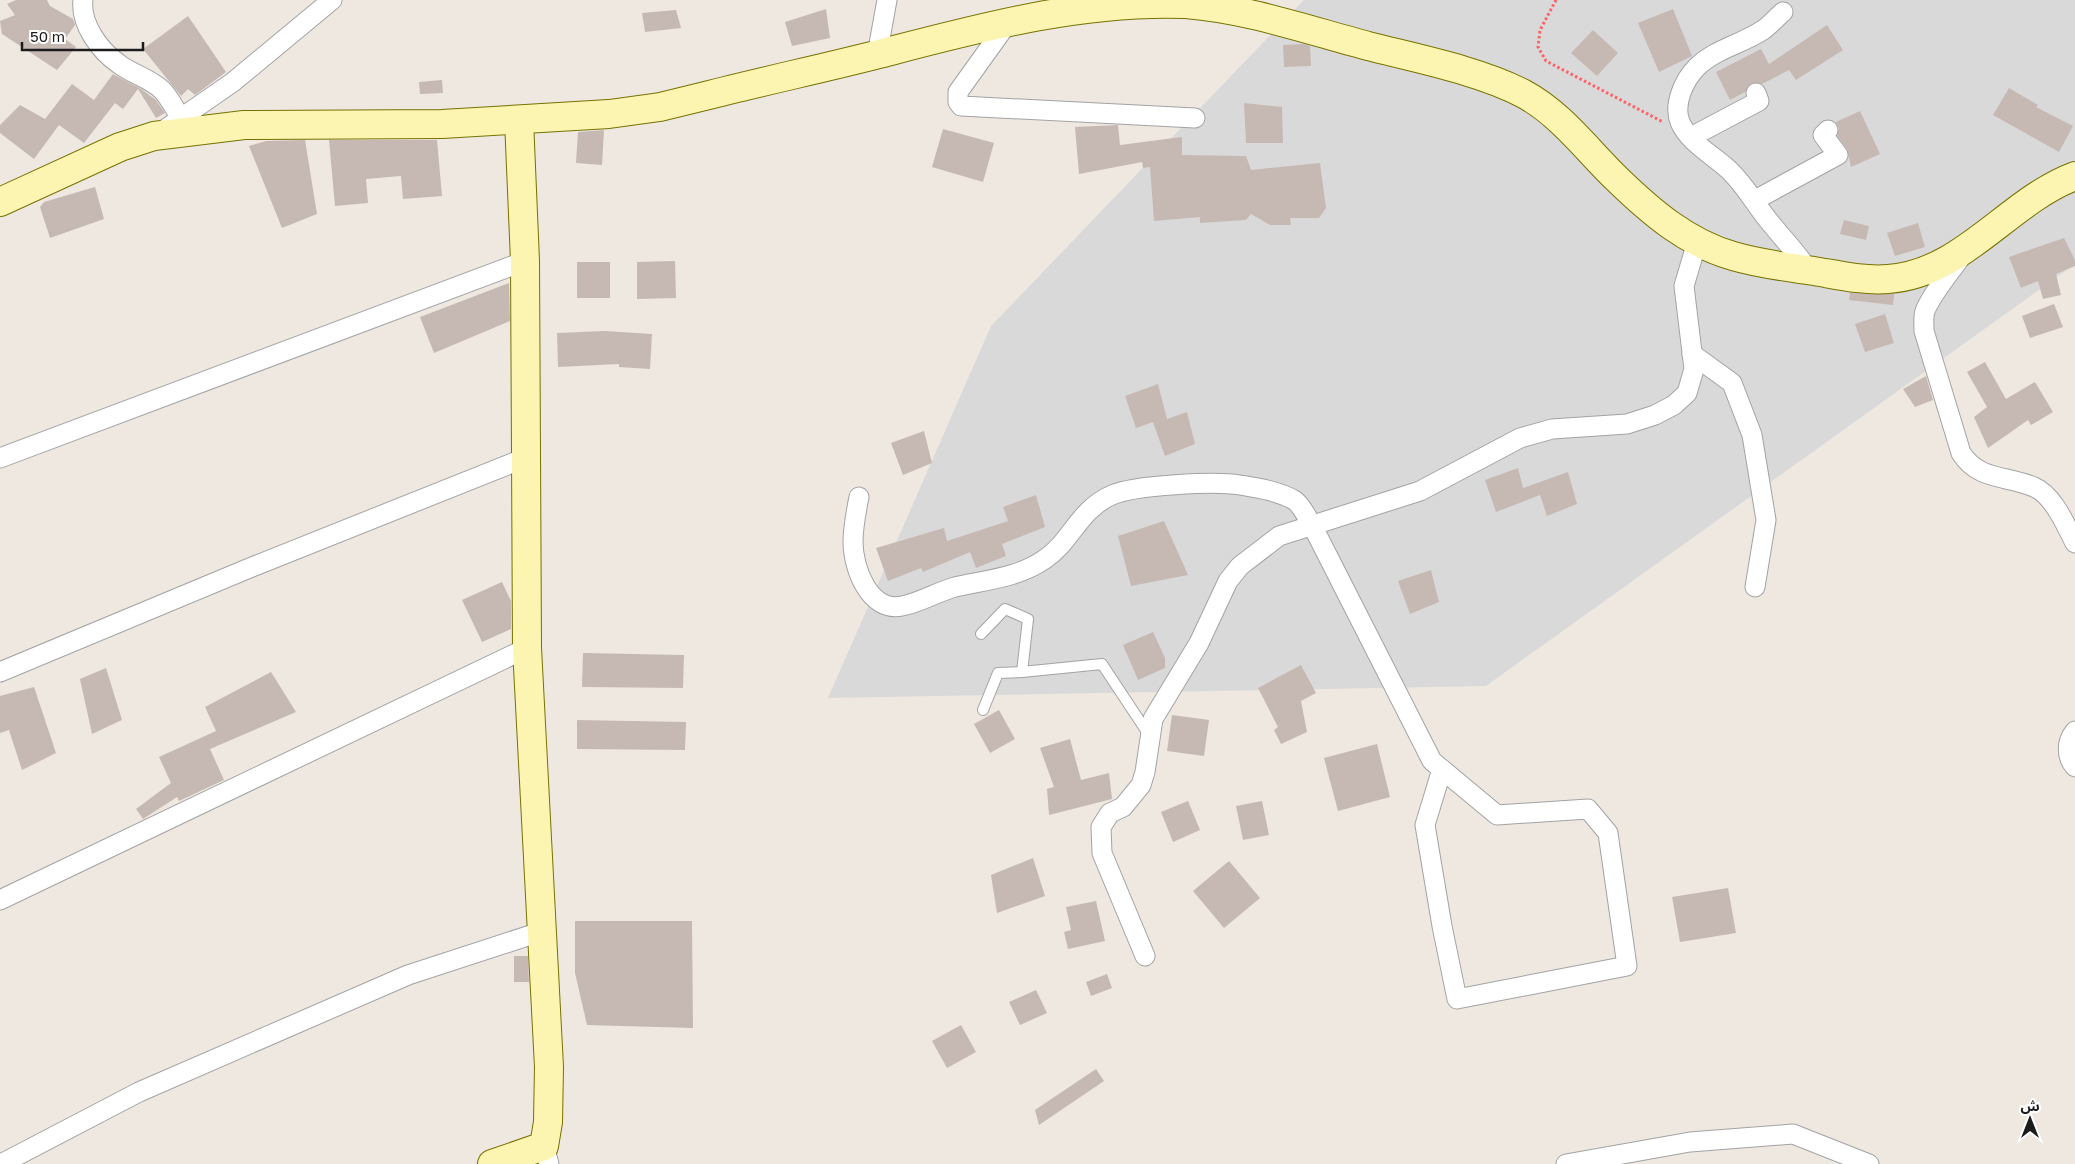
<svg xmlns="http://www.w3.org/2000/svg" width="2075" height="1164" font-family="'Golos Text','Noto Sans Arabic',sans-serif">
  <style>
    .residential { fill: #dad9d9 }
    .building { fill: #c6b9b4 }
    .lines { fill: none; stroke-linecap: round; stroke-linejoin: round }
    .lane-casing { stroke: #a3a3a3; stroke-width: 12 }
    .street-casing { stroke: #a3a3a3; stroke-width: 21 }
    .secondary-casing { stroke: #767200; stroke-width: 30 }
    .path { stroke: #ff6166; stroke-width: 3; stroke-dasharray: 2.5 2.5; stroke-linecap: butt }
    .lane { stroke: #fff; stroke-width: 10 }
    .street { stroke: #fff; stroke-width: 19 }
    .secondary { stroke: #fcf5b1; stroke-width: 28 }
  </style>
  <rect width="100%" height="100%" fill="#eee8e1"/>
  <polygon class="residential" points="1304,0 2075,0 2075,264 1486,686 828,698 991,326"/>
  <g class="building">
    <polygon points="16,0 47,0 50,6 73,19 75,25 65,39 76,47 57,70 2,34 0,21 15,15 7,4"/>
    <polygon points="826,9 830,38 792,46 785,22"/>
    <polygon points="1673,9 1692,56 1659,72 1638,23"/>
    <polygon points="676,10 681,28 645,32 642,13"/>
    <polygon points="188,16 226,72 195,95 188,89 181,96 143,49"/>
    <polygon points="1827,25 1843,50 1796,80 1789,70 1762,84 1752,83 1745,92 1730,100 1716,72 1761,49 1769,64"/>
    <polygon points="1593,30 1618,53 1597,76 1571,53"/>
    <polygon points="1304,44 1310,46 1311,66 1284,67 1283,45"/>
    <polygon points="113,74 141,89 156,100 165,113 156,118 138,89 123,109 115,103 84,143 59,125 34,159 0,133 0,125 20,105 45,119 72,84 94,100"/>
    <polygon points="442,80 443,93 420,94 419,82"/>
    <polygon points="2009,88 2038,105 2036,107 2073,126 2059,152 1993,115"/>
    <polygon points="1244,103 1282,107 1283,143 1246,143"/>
    <polygon points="1860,111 1880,154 1851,167 1847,149 1837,136 1839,128 1836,122"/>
    <polygon points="1118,125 1120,145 1182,137 1182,155 1246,156 1251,170 1320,163 1326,208 1319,218 1290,218 1291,225 1270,225 1251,214 1246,220 1200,223 1200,217 1154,221 1150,167 1143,168 1142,162 1079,174 1075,127"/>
    <polygon points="943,129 994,143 983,182 932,167"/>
    <polygon points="604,130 602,165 576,163 578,132"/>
    <polygon points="305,140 317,214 282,228 249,146 266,141"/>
    <polygon points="329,140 437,140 442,196 403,199 401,176 366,179 368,203 335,206"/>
    <polygon points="95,187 104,219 50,238 40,207 44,202"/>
    <polygon points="1844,220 1869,226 1866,240 1840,234"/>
    <polygon points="1918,223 1925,247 1895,256 1887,233"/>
    <polygon points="2064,238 2075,260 2075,266 2056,274 2061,295 2043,299 2038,281 2021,288 2009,257"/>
    <polygon points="675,261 676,298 637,299 637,262"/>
    <rect x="577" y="262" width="33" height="36"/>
    <polygon points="509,283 510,321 434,353 420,317"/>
    <polygon points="1850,293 1894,294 1893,305 1849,300"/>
    <polygon points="2054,304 2063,327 2030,338 2022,316"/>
    <polygon points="1885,314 1894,343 1865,352 1855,324"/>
    <polygon points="605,331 652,334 650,369 619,367 619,364 558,367 557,333"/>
    <polygon points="1985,362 2006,399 2035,382 2053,412 2031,425 2028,420 1988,448 1974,417 1987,407 1967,372"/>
    <polygon points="1926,376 1933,400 1915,407 1903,389"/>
    <polygon points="1158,384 1167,419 1187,412 1195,444 1165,456 1153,422 1136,428 1125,396"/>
    <polygon points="924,431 932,463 903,475 891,443"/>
    <polygon points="1518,468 1523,488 1568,472 1577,504 1547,516 1540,495 1496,512 1485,480"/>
    <polygon points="1036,495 1045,527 1002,544 1006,556 976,568 970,552 923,572 921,568 888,581 876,548 944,528 947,541 1008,521 1003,507"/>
    <polygon points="1164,521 1188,575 1131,586 1118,536"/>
    <polygon points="1431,570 1439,602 1410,614 1398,581"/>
    <polygon points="502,582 511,601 511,629 482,642 462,600"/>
    <polygon points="1153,632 1165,658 1165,668 1138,680 1123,645"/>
    <polygon points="583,653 684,655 683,688 582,687"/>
    <polygon points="1301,665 1316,693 1301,701 1307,732 1281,744 1274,730 1278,727 1258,688"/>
    <polygon points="106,668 122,720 92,734 80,679"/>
    <polygon points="271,672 296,712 210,749 224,780 179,801 177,797 143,819 136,809 171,783 159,757 216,731 205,707"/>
    <polygon points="34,687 56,753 22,770 9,730 0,733 0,696"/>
    <polygon points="999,710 1015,739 990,753 974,724"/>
    <polygon points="1172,715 1209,720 1204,756 1167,751"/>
    <polygon points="577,720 686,722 685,750 577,749"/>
    <polygon points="1070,739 1081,780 1109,773 1112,799 1049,815 1047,789 1054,787 1040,748"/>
    <polygon points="1377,744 1390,797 1338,811 1324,758"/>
    <polygon points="1188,801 1200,830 1173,842 1161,812"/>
    <polygon points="1262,801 1269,835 1243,840 1236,806"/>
    <polygon points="1033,858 1045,896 997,913 991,875"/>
    <polygon points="1229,861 1260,898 1224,928 1193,891"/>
    <polygon points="1728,888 1736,933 1680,942 1672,897"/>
    <polygon points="1096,901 1105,941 1068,949 1064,932 1071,930 1066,907"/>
    <polygon points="575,921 692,921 693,1028 587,1025 575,973"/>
    <polygon points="514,956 528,956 529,982 514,982"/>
    <polygon points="1107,974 1112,988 1091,996 1086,982"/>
    <polygon points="1036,990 1047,1013 1020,1025 1009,1002"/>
    <polygon points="961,1025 976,1052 947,1068 932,1041"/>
    <polygon points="1096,1069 1104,1081 1039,1125 1035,1110"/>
  </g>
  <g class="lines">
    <g class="lane-casing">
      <g id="lane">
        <polyline points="981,634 1005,609 1028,619 1022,672 1102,664 1149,735"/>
        <polyline points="983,710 998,673 1022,672"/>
      </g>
    </g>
    <g class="street-casing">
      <g id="street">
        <path d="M83,0C80,24 100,51 119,64C132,74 151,79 162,90C170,98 175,110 182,119"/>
        <path d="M1783,12C1776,18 1770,25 1763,30C1742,44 1715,49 1697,67C1684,80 1673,104 1680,122C1689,143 1713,155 1729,170C1747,187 1757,208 1773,226C1785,241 1798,254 1809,271"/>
        <polyline points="1009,21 958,92 958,102 961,106 1195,118"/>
        <polyline points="877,55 887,0"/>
        <polyline points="161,132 233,82 332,0"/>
        <polyline points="1691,137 1759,101 1756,93"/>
        <polyline points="1755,200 1838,155 1823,135 1828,130"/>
        <path d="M1963,254C1952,270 1932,293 1925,311C1923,317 1924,325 1924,331L1961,453C1979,481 2006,475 2034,487C2054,496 2065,524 2075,543"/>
        <polyline points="1692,354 1732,383 1752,435 1766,520 1755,587"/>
        <polyline points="0,458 525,261"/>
        <path d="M859,497C856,512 853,527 853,542C853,567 869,613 902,606C919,603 937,592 955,587C985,580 1018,578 1045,559C1072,541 1078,510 1112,495C1134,485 1216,481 1240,485C1258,488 1278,491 1294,500C1302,505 1307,518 1312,525L1432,761L1497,815L1588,809L1608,833L1627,966L1457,999L1442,926L1425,825L1442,769"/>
        <polyline points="0,672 252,567 525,458"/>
        <path d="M2075,731C2066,742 2066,757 2075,767"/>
        <polyline points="0,900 527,648"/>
        <polyline points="1145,956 1102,853 1101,827 1110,813 1123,807 1141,785 1145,772 1153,719 1199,643 1228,581 1240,566 1279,536 1420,491 1520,438 1552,429 1627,424 1655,415 1674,405 1687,393 1694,369 1684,286 1697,242"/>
        <polyline points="544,1146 549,1164"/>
        <polyline points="1,1164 139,1092 408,975 543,931"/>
        <polyline points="1566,1164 1690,1142 1793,1134 1869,1164"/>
      </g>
    </g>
    <g class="secondary-casing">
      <g id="secondary">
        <path d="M0,202L120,147L154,136L244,125L442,124L609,114L660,107L705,96C763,81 821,69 879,54C979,28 1081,0 1186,4C1248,9 1308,30 1368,46C1415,58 1481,71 1524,94C1561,114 1587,150 1617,179C1651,212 1687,243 1733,256C1760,264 1787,267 1814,271C1838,275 1863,281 1888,279C1963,274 2008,201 2075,176"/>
        <polyline points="492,1164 544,1146 548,1122 549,1067 527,648 525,261 519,120"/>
      </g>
    </g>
    <polyline class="path" points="1556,0 1540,30 1538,47 1546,61 1663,122"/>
    <use href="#lane" class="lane"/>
    <use href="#street" class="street"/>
    <use href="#secondary" class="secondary"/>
  </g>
  <g transform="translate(2030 1119)" stroke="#ffffff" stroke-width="4" paint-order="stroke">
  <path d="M0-4L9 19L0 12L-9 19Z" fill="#1c1c1c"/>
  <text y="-8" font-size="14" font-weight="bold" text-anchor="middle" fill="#1c1c1c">ش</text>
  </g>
  <path d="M22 42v8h121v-8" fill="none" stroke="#1c1c1c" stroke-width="2.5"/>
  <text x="30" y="42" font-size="15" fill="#1c1c1c" stroke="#ffffff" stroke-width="4" paint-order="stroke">50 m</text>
</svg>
